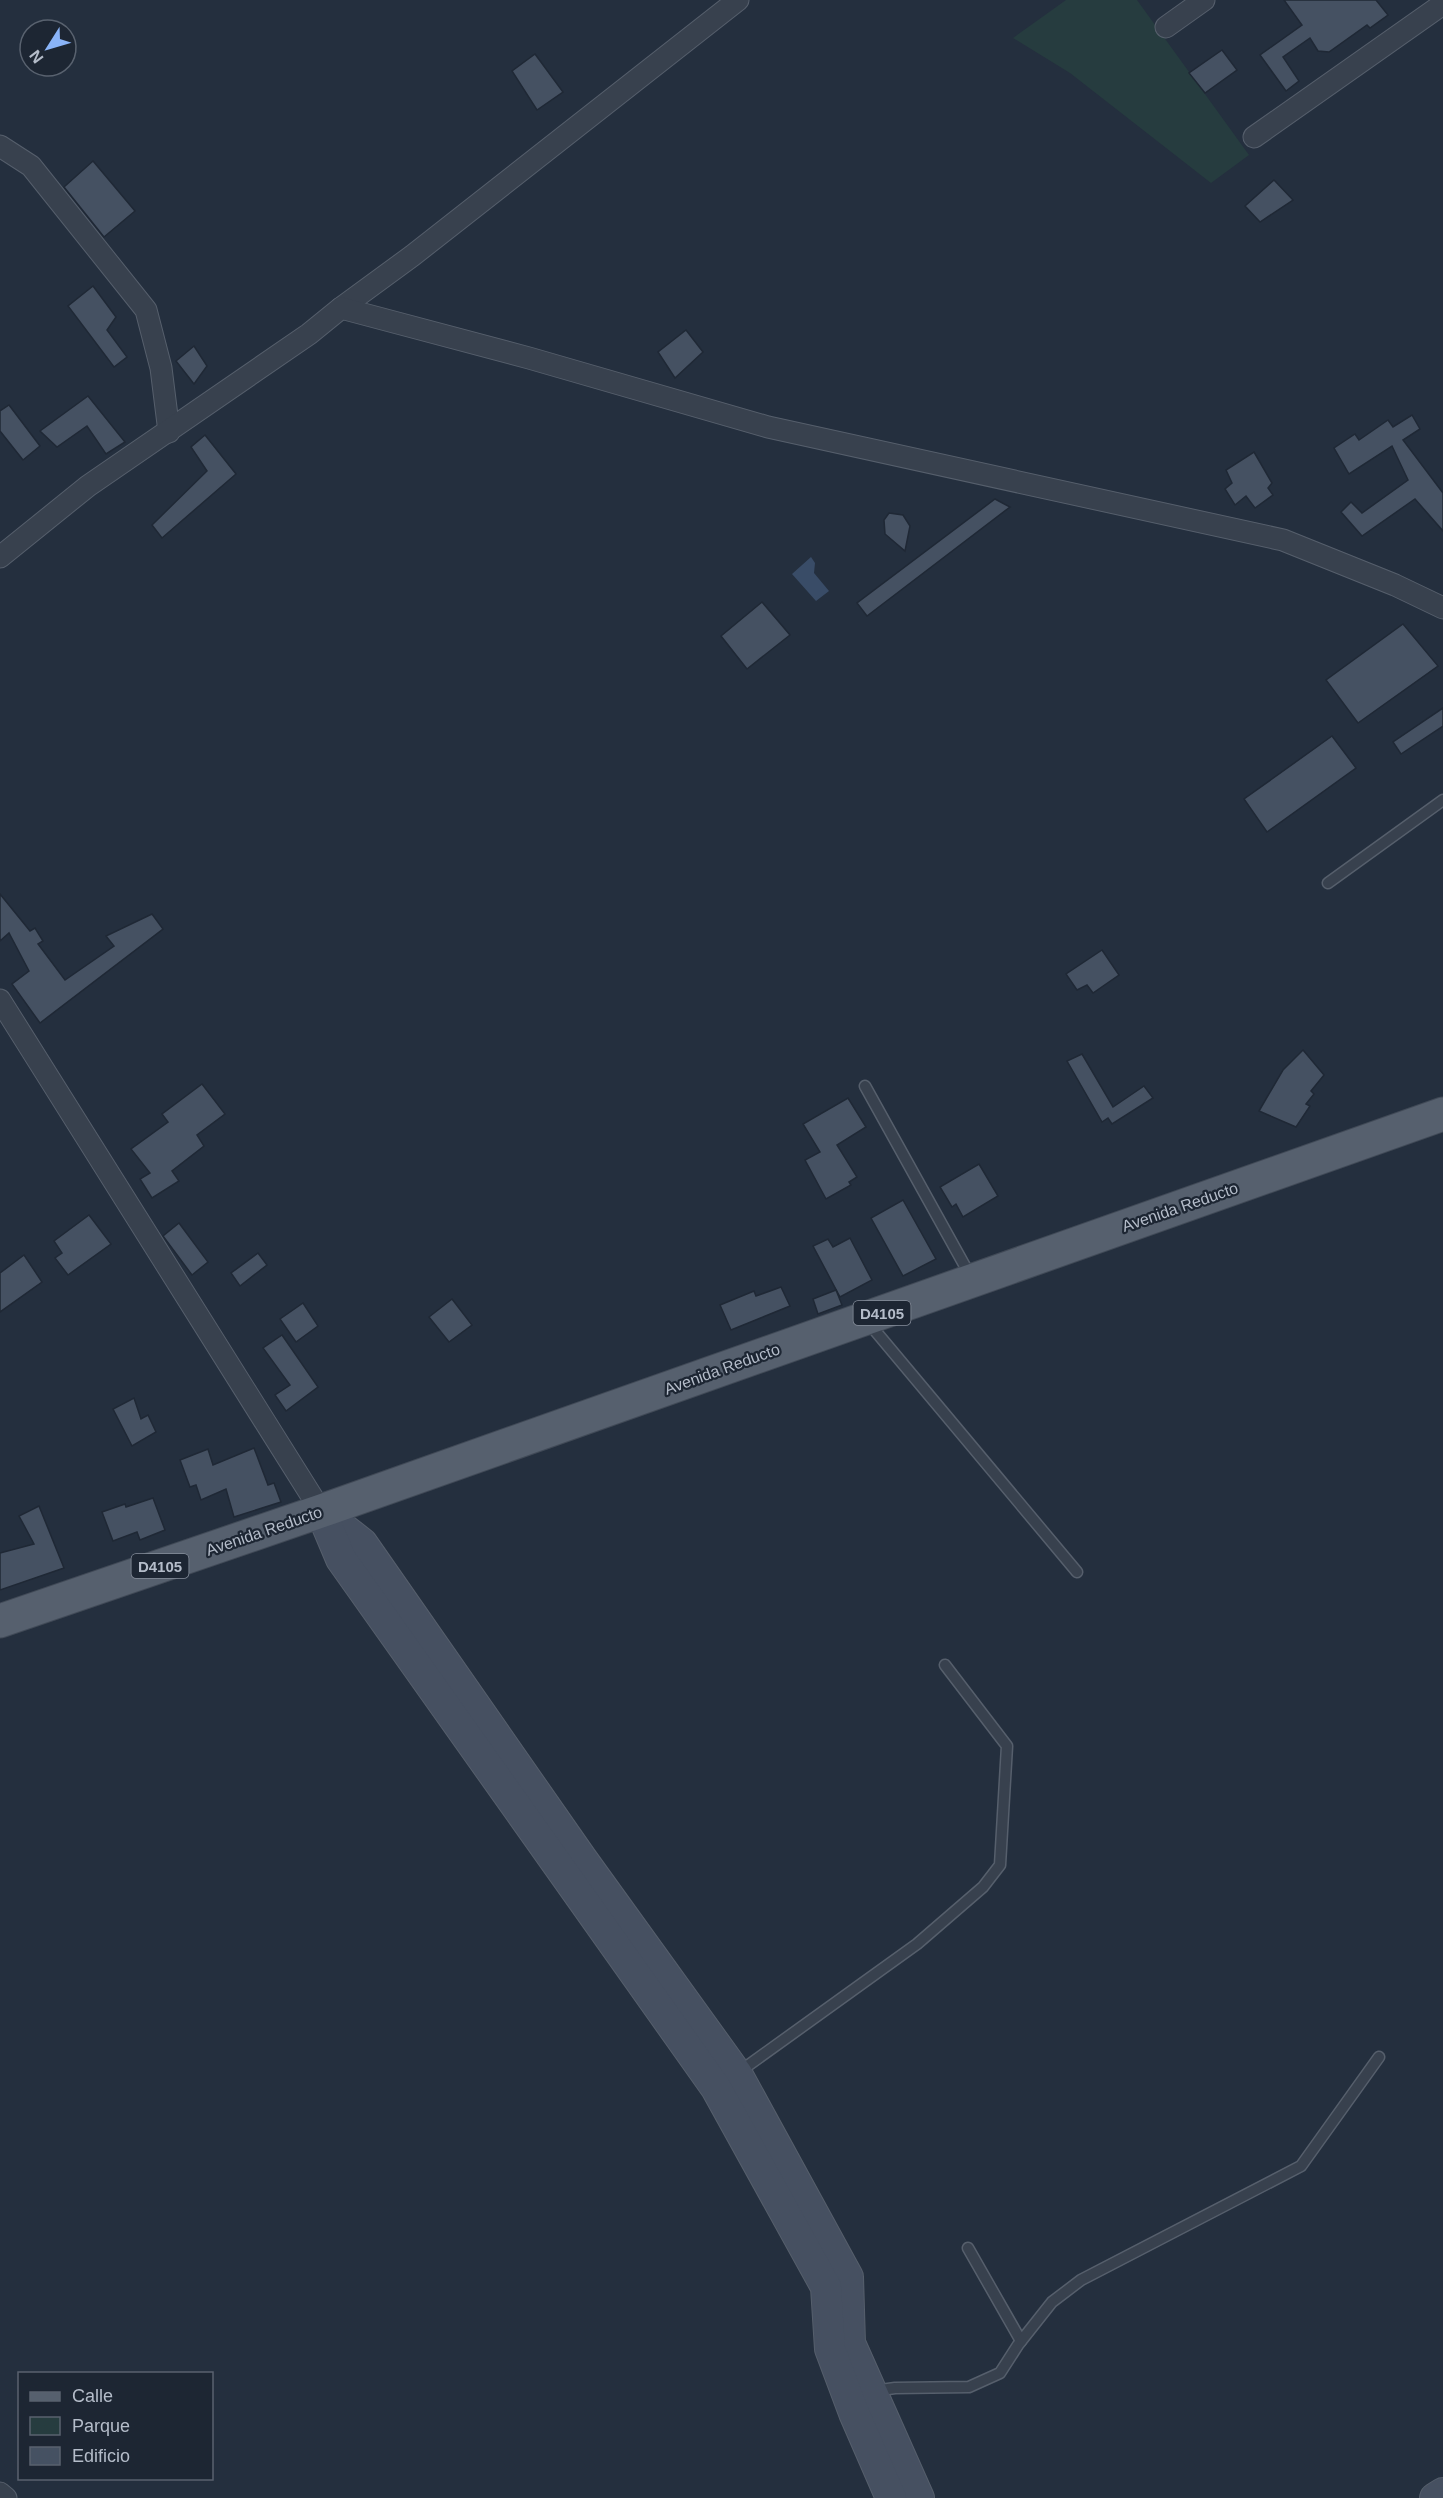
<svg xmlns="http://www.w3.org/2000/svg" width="1443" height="2498" font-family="Helvetica,sans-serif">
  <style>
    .green { fill: #263c3f }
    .water { fill: #394c67 }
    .building { fill: #455162; stroke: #1f2835; stroke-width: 1.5 }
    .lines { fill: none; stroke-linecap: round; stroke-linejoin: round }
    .lane-casing { stroke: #565f6c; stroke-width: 13 }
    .street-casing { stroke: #565f6c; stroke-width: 23 }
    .secondary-casing { stroke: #565f6c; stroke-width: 32 }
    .primary-casing { stroke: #414a57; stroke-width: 35 }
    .lane { stroke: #38414e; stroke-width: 10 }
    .street { stroke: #38414e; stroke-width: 21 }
    .secondary { stroke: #465061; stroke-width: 30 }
    .primary { stroke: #56606e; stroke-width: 33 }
    .labels { text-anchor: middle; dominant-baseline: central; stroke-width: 4.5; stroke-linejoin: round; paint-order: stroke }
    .shield { fill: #1d2633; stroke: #878f9c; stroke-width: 1.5 }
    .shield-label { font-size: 15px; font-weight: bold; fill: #b4bcc9 }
    .street-label { font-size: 16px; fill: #b4bcc9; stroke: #1d2633 }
  </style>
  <rect width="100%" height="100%" fill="#242f3e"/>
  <polygon class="green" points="1066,0 1137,0 1249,155 1211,183 1070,73 1013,38"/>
  <polygon class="water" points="811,557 815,563 814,573 829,591 816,601 792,574"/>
  <g class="building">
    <polygon points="1284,0 1376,0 1388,15 1370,28 1367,25 1329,52 1318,51 1310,38 1283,57 1299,81 1286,91 1260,55 1302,25"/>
    <polygon points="1222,50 1237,70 1205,93 1189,73"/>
    <polygon points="535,54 563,92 537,110 512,71"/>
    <polygon points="93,161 135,211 104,237 64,187"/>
    <polygon points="1274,180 1293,200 1260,222 1245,206"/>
    <polygon points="93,286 116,317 107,330 127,357 114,367 68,306"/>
    <polygon points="686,330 703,352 675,378 658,352"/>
    <polygon points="194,346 207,366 194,384 176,361"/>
    <polygon points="88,396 125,442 106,454 87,426 57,447 40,431"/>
    <polygon points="9,405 40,446 23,460 0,431 0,411"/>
    <polygon points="1412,415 1420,429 1403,440 1443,493 1443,531 1415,499 1362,536 1341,512 1351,502 1362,513 1408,480 1392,446 1349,474 1334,448 1355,434 1359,440 1388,420 1393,427"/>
    <polygon points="205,435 236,474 162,538 152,525 207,471 191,447"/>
    <polygon points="1254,452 1272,483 1268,488 1273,495 1255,508 1246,496 1235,505 1225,489 1232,483 1226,470"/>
    <polygon points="995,499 1010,507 867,616 857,603"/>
    <polygon points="889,513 903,515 910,526 905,551 885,534 884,520"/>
    <polygon points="762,602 790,635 747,669 721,636"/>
    <polygon points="1403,624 1438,666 1358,723 1326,680"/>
    <polygon points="1443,708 1443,726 1401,754 1393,742"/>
    <polygon points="1332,736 1356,768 1267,832 1244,799"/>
    <polygon points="0,894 30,931 35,928 43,941 38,944 65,980 114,946 106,936 152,914 163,929 40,1023 12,984 29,971 9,933 0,941"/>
    <polygon points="1102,950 1119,975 1093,993 1087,985 1077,990 1066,974"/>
    <polygon points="1303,1050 1324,1075 1311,1091 1314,1094 1306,1104 1310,1106 1296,1127 1259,1111 1283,1070"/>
    <polygon points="1082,1054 1113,1107 1144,1086 1153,1098 1112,1124 1108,1118 1102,1122 1067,1061"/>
    <polygon points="202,1084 225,1114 197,1135 204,1146 172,1171 179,1181 152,1198 140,1179 150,1173 131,1149 168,1122 162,1114"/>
    <polygon points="848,1098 866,1127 837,1145 857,1177 849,1182 851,1185 826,1199 805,1160 820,1152 803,1124"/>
    <polygon points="979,1164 998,1196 963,1217 956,1204 952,1207 940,1187"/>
    <polygon points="903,1200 936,1259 903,1276 871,1218"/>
    <polygon points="89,1215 111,1244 68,1275 55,1258 62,1253 54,1241"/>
    <polygon points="179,1223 208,1262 192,1275 163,1236"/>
    <polygon points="850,1238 872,1280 840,1297 813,1246 828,1239 833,1247"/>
    <polygon points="258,1253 267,1265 240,1286 231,1273"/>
    <polygon points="24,1255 42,1282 0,1312 0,1273"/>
    <polygon points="781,1287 790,1306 731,1330 720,1305 754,1291 756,1296"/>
    <polygon points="836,1290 842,1305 818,1314 813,1299"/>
    <polygon points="452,1299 472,1325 449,1342 429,1317"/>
    <polygon points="303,1303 318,1326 296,1342 280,1319"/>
    <polygon points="282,1335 318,1387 286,1411 275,1395 290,1385 263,1348"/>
    <polygon points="134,1398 141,1419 148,1415 156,1432 132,1446 113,1409"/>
    <polygon points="254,1448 268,1485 274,1483 281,1502 234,1517 226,1489 201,1500 196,1485 190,1487 180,1460 208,1449 213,1465"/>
    <polygon points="153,1498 165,1530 140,1540 137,1532 113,1541 102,1512 125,1504 126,1507"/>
    <polygon points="39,1506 64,1568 0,1590 0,1553 34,1544 19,1516"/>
  </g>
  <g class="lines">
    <g class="lane-casing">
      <g id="lane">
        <polyline points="1328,883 1443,800"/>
        <polyline points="865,1086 971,1277"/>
        <polyline points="867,1321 1077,1572"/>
        <polyline points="739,2072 917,1944 983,1887 1000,1865 1007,1746 945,1665"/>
        <polyline points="968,2248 1021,2341"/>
        <polyline points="874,2391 895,2388 969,2387 1000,2373 1018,2345 1052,2302 1081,2280 1301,2166 1379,2057"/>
      </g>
    </g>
    <g class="street-casing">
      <g id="street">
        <polyline points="1166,27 1204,0"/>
        <polyline points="1254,137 1443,4"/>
        <polyline points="0,146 31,166 146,310 161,368 169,432"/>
        <polyline points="341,308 412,256 738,0"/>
        <polyline points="0,557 88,486 309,334 341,308 529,358 768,427 1283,540 1395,585 1443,608"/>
        <polyline points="0,1000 321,1511"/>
        <polyline points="0,2493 6,2498"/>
      </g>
    </g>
    <g class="secondary-casing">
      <g id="secondary">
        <polyline points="321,1511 362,1543 582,1859 737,2074 848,2277 850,2343 919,2498"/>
        <polyline points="322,1514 341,1559 716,2088 826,2287 830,2349 854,2413 891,2498"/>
        <polyline points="1435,2498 1443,2493"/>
      </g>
    </g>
    <g class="primary-casing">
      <polyline id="primary" points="0,1621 321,1511 1443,1114"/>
    </g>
    <use href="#lane" class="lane"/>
    <use href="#street" class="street"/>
    <use href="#secondary" class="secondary"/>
    <use href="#primary" class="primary"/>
  </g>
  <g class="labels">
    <g class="shield">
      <rect x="853.5" y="1301" width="57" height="24" rx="4.5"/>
      <rect x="131.5" y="1554" width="57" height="24" rx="4.5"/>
    </g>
    <g class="shield-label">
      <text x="882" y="1313">D4105</text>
      <text x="160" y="1566">D4105</text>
    </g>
    <g class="street-label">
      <text transform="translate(1180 1207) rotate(-19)">Avenida Reducto</text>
      <text transform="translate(722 1369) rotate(-20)">Avenida Reducto</text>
      <text transform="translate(264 1531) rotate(-19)">Avenida Reducto</text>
    </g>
  </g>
  <rect x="18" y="2372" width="195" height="108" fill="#1d2633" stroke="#59626f" stroke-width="1.5"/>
  <rect x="30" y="2392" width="30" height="9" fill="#56606e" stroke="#59626f" stroke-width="1.5"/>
  <text x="72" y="2402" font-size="18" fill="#b4bcc9">Calle</text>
  <rect x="30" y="2417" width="30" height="18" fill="#263c3f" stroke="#59626f" stroke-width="1.5"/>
  <text x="72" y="2432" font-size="18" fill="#b4bcc9">Parque</text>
  <rect x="30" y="2447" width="30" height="18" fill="#455162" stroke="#59626f" stroke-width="1.5"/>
  <text x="72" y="2462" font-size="18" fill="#b4bcc9">Edificio</text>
  <g transform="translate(48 48) rotate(233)"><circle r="28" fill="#1d2633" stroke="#59626f" stroke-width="1.5"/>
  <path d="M0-4.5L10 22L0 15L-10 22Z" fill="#8ab4f8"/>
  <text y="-9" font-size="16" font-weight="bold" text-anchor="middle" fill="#b4bcc9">N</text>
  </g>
</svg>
